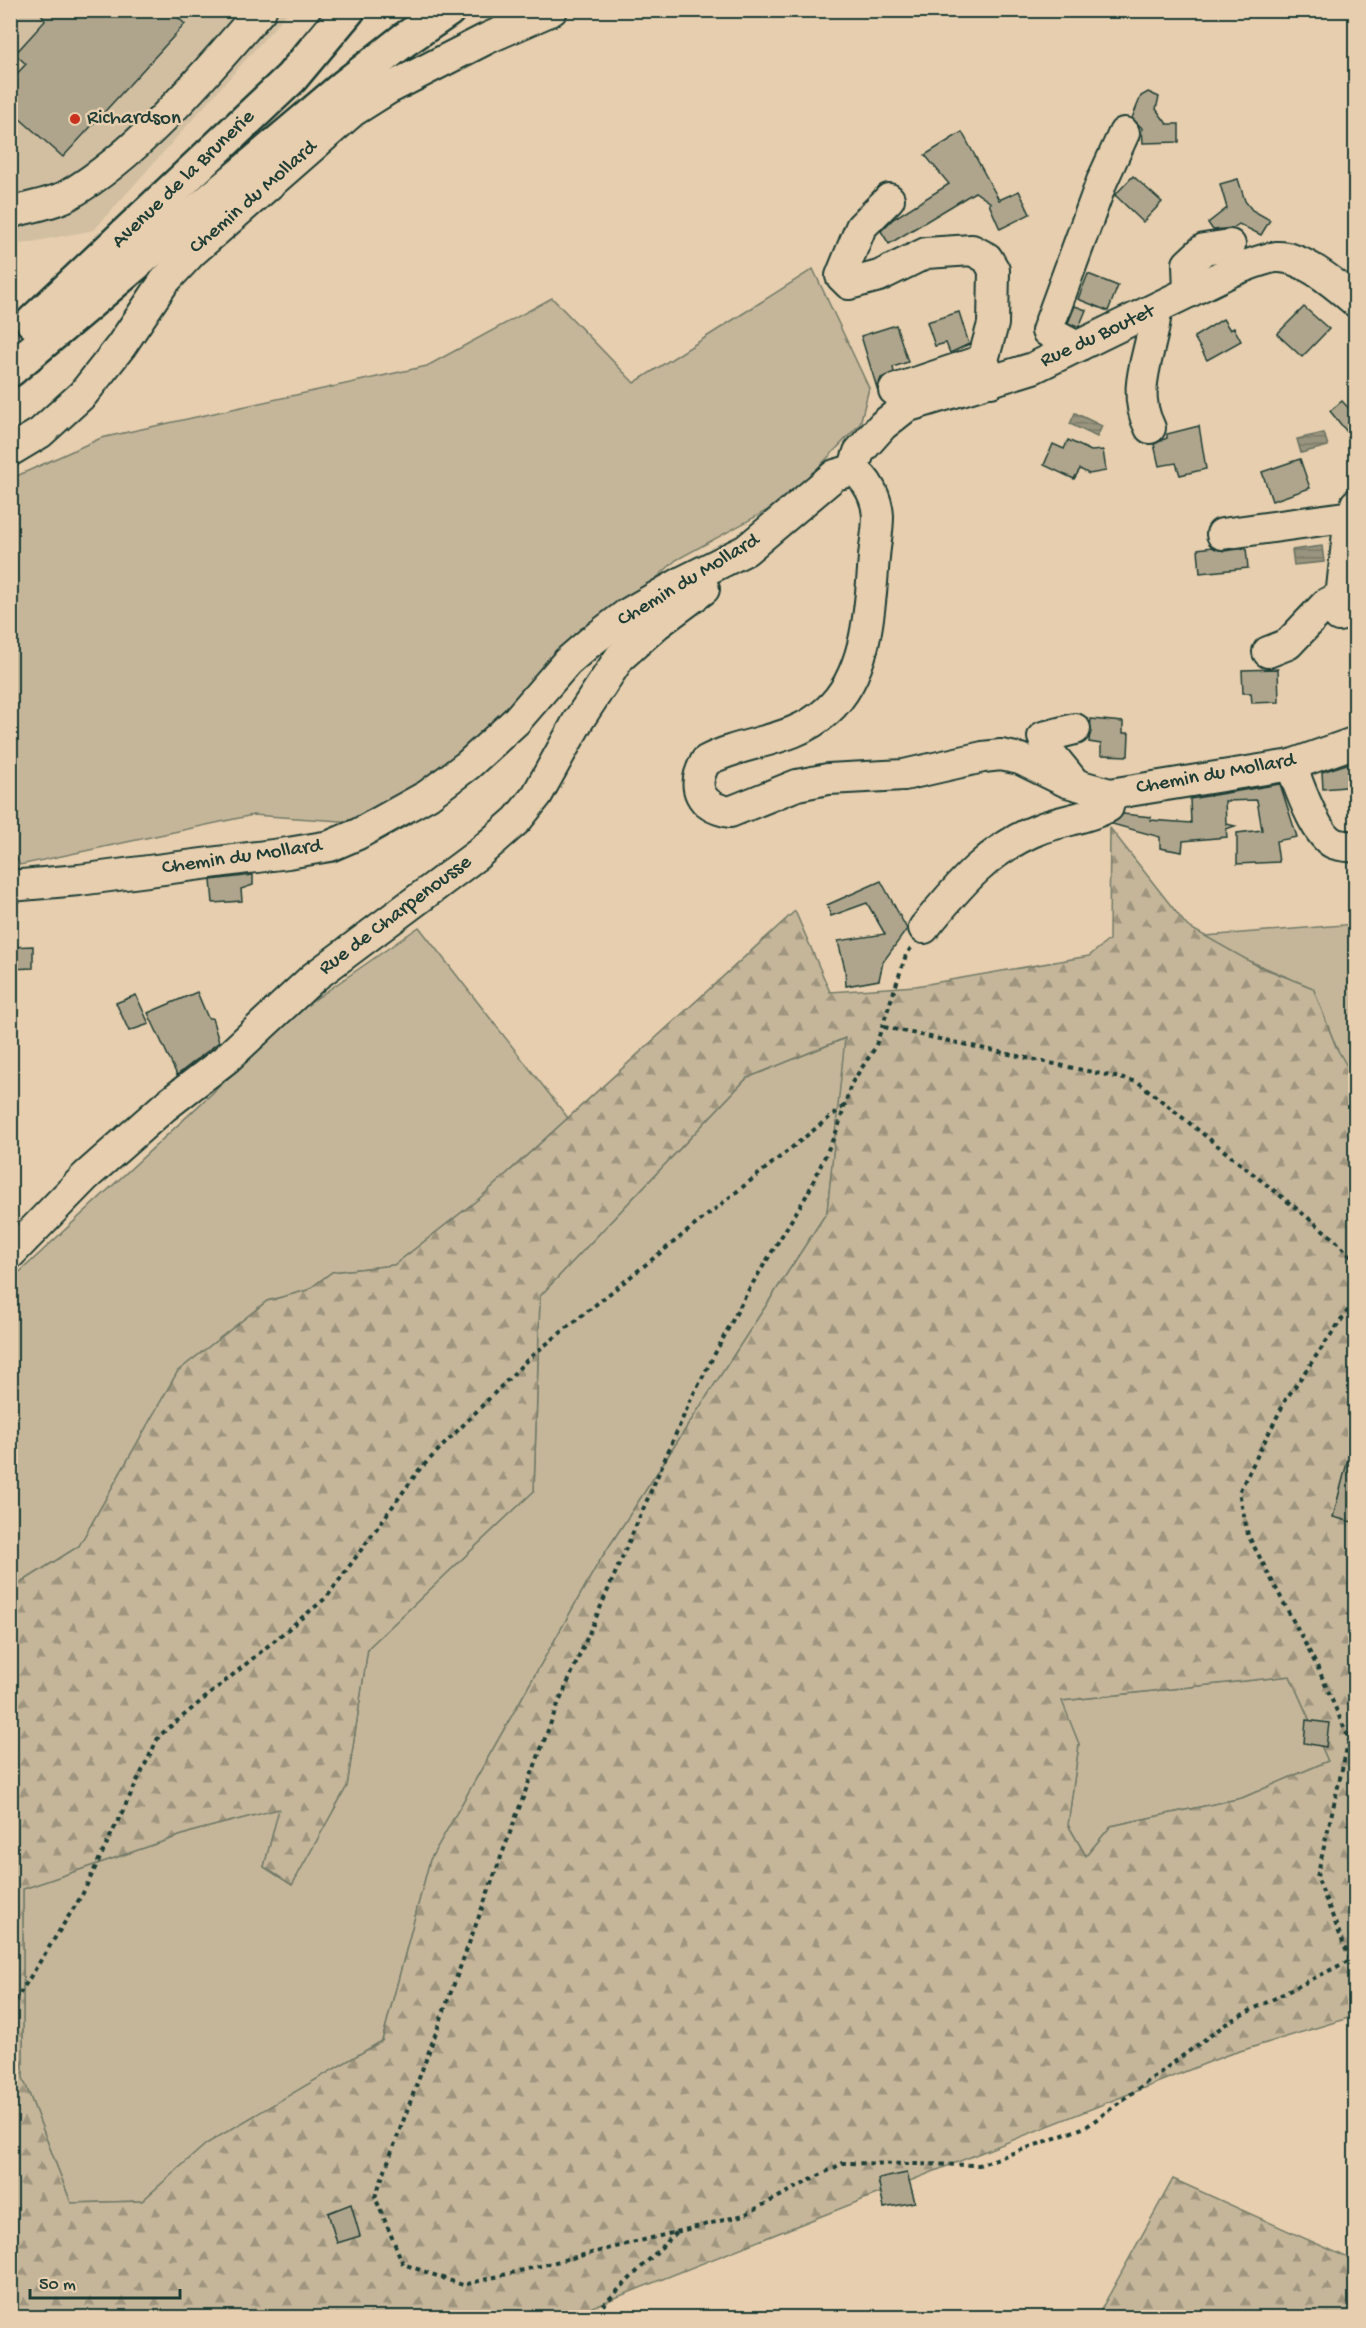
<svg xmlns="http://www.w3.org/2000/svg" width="1366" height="2328" font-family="'Gochi Hand',sans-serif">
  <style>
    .built { fill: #d2bfa2 }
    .green { fill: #c5b69a; stroke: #727a67; stroke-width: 1.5 }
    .forest { fill: url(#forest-firs); stroke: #727a67; stroke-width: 1.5; fill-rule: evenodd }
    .water { fill: url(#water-rules); stroke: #687160; stroke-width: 1.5 }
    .building { fill: #afa58c; stroke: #1f3d34; stroke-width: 1.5 }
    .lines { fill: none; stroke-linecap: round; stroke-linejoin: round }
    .minor-casing { stroke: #1f3d34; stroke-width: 34 }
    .major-casing { stroke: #1f3d34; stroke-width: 38 }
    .path { stroke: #1f3d34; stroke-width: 4; stroke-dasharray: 4.5 4.5; stroke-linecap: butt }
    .minor { stroke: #e6ceae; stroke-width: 30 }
    .major { stroke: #e6ceae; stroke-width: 33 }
    .poi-dot { fill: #c8321e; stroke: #e6ceae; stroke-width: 2 }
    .labels { text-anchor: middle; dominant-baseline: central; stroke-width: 5; stroke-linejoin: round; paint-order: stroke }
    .poi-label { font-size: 21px; fill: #1f3d34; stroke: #e6ceae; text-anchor: start }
    .street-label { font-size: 21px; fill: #1f3d34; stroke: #e6ceae }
  </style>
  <defs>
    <pattern id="forest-firs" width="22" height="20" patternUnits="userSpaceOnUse" patternTransform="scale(1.5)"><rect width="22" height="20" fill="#c5b69a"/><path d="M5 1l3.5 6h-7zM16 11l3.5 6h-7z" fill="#9f957e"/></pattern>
    <pattern id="water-rules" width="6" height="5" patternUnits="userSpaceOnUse" patternTransform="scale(1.5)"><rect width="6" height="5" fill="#98947e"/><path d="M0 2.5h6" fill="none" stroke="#7b7a68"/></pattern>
  </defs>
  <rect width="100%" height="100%" fill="#e6ceae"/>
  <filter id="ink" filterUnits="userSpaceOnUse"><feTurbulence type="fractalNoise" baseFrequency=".0167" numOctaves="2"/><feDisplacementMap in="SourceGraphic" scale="12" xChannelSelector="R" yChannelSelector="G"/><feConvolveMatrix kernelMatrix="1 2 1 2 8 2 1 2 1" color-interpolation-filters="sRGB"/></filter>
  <g filter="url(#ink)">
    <polygon class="built" points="11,11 289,11 94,230 11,246"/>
    <g class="green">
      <polygon points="813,269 869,388 860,424 788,499 676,560 452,765 355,822 253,815 20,865 10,845 10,479 101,438 427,366 552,298 634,383"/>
      <polygon points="1355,924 1355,1082 1336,1047 1313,988 1193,937"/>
      <polygon points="419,927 568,1118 480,1198 394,1265 332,1272 308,1290 267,1301 178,1371 79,1546 11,1589 11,1280 307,1005"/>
      <polygon points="846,1038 827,1212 599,1562 430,1860 382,2041 206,2144 142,2201 71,2203 23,2078 23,1889 194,1831 280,1808 264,1867 292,1885 347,1786 368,1648 534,1491 540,1296 747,1078"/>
      <polygon points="1290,1676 1328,1761 1242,1798 1111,1826 1086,1856 1068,1825 1079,1744 1061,1701"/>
    </g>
    <g class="forest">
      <path d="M1110,828L1187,926L1258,966L1313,988L1336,1047L1356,1082L1355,2016L1227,2055L567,2317L11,2318V1589L79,1546L178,1371L267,1301L308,1290L332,1272L394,1265L480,1198L795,911L830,992L916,986L1089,956L1109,940ZM845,1038L827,1212L599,1562L430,1860L382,2041L206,2144L142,2201L71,2203L23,2078V1889L194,1831L279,1809L264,1867L292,1885L347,1786L368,1648L534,1491L540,1296L747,1078ZM1290,1676L1328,1761L1242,1798L1111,1826L1086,1856L1068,1825L1079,1744L1062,1701Z"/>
      <polygon points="1173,2179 1355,2261 1355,2317 1097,2317"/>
    </g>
    <g class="water">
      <polygon points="1075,413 1102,426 1097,437 1070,424"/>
      <polygon points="1324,433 1328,446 1301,453 1297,439"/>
      <polygon points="1322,546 1324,562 1294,565 1292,550"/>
    </g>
    <g class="building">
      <polygon points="39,10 170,10 185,24 63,157 10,110 10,81 26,64 15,54 45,21"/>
      <polygon points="1148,92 1159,97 1156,109 1167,124 1179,124 1179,142 1143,143 1142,128 1132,118 1141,96"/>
      <polygon points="962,132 999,200 1019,191 1030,214 1000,229 989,204 991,203 975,192 889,244 881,231 893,219 949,184 925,155"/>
      <polygon points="1133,176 1162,202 1143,222 1115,195"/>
      <polygon points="1238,179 1245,201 1252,210 1270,220 1261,235 1239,224 1233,228 1213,230 1208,223 1227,208 1220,184"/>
      <polygon points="1088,274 1118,286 1108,311 1078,299"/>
      <polygon points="1075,306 1086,310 1079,327 1068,323"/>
      <polygon points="1304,307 1329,329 1302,357 1277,334"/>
      <polygon points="959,312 969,344 950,353 946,343 935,346 927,322"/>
      <polygon points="1223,319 1230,330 1234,328 1241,341 1207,360 1194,337"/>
      <polygon points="896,325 908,362 893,367 894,372 881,378 877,388 861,336"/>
      <polygon points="1342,401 1356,416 1356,443 1330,411"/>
      <polygon points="1199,426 1206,469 1180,475 1176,463 1159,466 1154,444 1167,438 1167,434"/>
      <polygon points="1068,440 1091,451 1103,450 1106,471 1089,474 1080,469 1074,479 1044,465 1053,444 1064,449"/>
      <polygon points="1300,459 1310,488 1272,501 1262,472"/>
      <polygon points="1212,547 1224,551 1246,548 1248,568 1200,573 1198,549"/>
      <polygon points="1278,669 1279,702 1252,703 1251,693 1243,693 1242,670"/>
      <polygon points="1091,719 1123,722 1123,733 1129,733 1128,756 1101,755 1101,744 1089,742"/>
      <polygon points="1356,761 1356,786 1323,789 1322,772"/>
      <polygon points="1280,784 1297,837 1276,841 1279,862 1237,864 1237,833 1262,830 1257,800 1225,801 1226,824 1235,826 1226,829 1227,837 1183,841 1182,852 1160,848 1160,837 1112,824 1123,814 1151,817 1150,820 1191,823 1190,799"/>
      <polygon points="253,875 253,885 241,889 242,901 213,903 211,880"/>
      <polygon points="881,881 907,929 883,962 879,980 846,986 845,969 838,941 885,934 867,903 831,916 827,905"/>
      <polygon points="33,946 33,968 10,969 10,947"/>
      <polygon points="197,992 208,1018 212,1018 219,1042 177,1075 148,1013"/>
      <polygon points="136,995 149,1024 129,1031 116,1003"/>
      <polygon points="1350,1451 1356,1452 1356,1523 1333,1517"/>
      <polygon points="1306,1720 1329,1723 1326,1747 1304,1743"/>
      <polygon points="907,2173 915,2202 884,2208 878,2179"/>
      <polygon points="351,2204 360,2236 337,2243 328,2213"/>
    </g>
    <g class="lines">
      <g class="minor-casing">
        <g id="minor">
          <polyline points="889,199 861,227 841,276 849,284 879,276 926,253 972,250 987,258 994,270 993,324 983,360 991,382"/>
          <path d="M10,213C28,207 52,204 68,195C139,154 207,72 261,10"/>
          <polyline points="1189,292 1188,264 1204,249 1230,245"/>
          <polyline points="1077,347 1047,331 1102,181 1124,133"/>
          <polyline points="894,390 983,360"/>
          <path d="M1150,428C1129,387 1153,352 1156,311"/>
          <polyline points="10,451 40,433 83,394 121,346 164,282 192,252 353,111 388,89 488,38 552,10"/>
          <path d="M853,470L859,452L883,425L906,407L1033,368L1232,271C1246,266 1261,259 1276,257C1302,255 1337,286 1356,302"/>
          <polyline points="1222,534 1352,516"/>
          <polyline points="1339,616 1348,533 1356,504"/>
          <polyline points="1268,652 1288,644 1326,604 1341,596"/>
          <path d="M1291,765C1299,785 1314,833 1333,843C1339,846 1349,846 1356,847"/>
          <polyline points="1072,780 1050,753 1043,737 1075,729"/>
          <path d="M10,886L79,880L288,853L330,846L358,834L428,795L468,765L516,721L567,662L589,643L627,614L684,581L746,550L835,475L853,470C868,479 877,499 878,516C878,530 875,544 874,557C870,607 868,675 827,711C792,743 745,740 706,761C690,788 701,807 730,812L797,785L828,779L904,775L983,757L1001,755L1020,759L1067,782L1110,794L1291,765L1356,742"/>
          <path d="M924,928C958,886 990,847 1042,828C1065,820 1087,818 1108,807L1110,794"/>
          <polyline points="10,1254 86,1176 164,1107 226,1059 314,977 477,855 517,820 537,795 578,721 620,657 657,624 704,589"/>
        </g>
      </g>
      <g class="major-casing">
        <g id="major">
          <polyline points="33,322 291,78 348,10"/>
          <polyline points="10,370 344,87 404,40 448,10"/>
        </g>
      </g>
      <g class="path">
        <polyline points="911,948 906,955 875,1048 851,1084 838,1128 808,1193 748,1291 691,1399 554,1714 375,2197 403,2264 463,2285 744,2215 843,2163 979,2165 1086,2127 1230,2021 1356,1957"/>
        <polyline points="884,1027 1138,1082 1332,1237 1356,1262"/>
        <polyline points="1350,1960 1317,1877 1349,1739 1318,1668 1248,1535 1239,1492 1286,1399 1356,1299"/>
        <polyline points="10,2009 82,1895 159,1736 327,1597 419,1470 529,1358 845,1105"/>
        <polyline points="590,2318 677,2232"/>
      </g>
      <use href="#minor" class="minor"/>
      <use href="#major" class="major"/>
    </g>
  </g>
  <circle class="poi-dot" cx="75" cy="119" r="6"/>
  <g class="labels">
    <g class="poi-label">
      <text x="87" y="119">Richardson</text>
    </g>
    <g class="street-label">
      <text transform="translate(184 180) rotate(-44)">Avenue de la Brunerie</text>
      <text transform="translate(254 198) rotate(-41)">Chemin du Mollard</text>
      <text transform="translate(1098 337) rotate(-25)">Rue du Boutet</text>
      <text transform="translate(689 581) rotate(-31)">Chemin du Mollard</text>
      <text transform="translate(1216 775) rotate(-10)">Chemin du Mollard</text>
      <text transform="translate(242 858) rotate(-8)">Chemin du Mollard</text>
      <text transform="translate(396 916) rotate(-37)">Rue de Charpenousse</text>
    </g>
  </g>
  <rect width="1366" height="2328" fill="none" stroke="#e6ceae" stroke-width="36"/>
  <rect x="18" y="18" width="1330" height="2292" fill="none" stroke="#1f3d34" stroke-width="2" filter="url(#ink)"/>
  <path d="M30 2289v9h150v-9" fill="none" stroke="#1f3d34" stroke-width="3"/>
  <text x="39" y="2289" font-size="18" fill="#1f3d34" stroke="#e6ceae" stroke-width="4.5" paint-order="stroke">50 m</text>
</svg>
